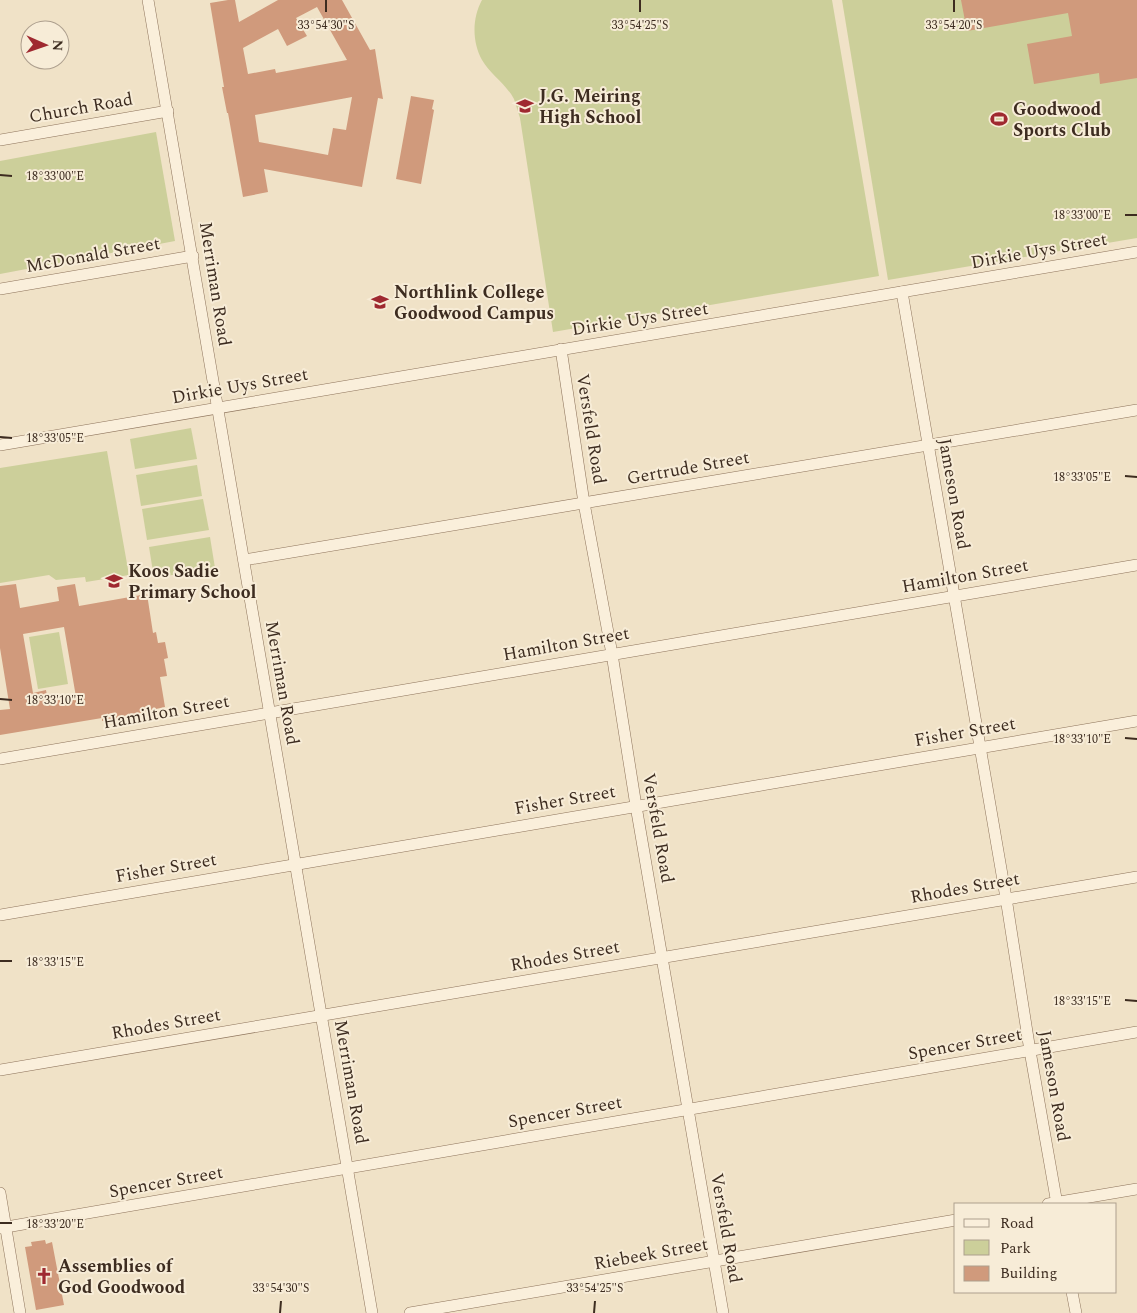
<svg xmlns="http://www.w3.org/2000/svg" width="1137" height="1313" font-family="Spectral,serif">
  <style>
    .green { fill: #cccf9a }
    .building { fill: #d09a7c; fill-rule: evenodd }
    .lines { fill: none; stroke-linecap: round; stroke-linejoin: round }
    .street-casing { stroke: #8d735b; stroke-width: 12 }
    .street { stroke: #faefdb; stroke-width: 11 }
    .ticks { fill: none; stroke: #3d2c20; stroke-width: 2 }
    .labels { text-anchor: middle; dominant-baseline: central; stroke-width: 4; stroke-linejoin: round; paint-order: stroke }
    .poi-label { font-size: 18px; font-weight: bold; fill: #3d2c20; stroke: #f7ecd7; text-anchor: start }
    .street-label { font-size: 18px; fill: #3d2c20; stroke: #f7ecd7 }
    .ticks-label { font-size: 12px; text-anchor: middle; fill: #3d2c20; stroke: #f7ecd7; stroke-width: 4; stroke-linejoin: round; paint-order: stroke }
  </style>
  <rect width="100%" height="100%" fill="#f0e2c7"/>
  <g class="green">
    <path d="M482,0H832L879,276L553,332L520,118C518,112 516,105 514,99C506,84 490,74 482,60C472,42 472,18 482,0Z"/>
    <polygon points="842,0 1137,0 1137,238 888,280"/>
    <polygon points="156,132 175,241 0,274 0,161"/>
    <polygon points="191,428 197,459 135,469 130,439"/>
    <polygon points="107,451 129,575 86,582 85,577 56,580 49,575 0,583 0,468"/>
    <polygon points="197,465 202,496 141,506 136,475"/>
    <polygon points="203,499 209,530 147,540 142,509"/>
    <polygon points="210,537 215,568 154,578 149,547"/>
    <polygon points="59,632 68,684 38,689 29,637"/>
  </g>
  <g class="building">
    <path d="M228,0H235L239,22L278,0H342L370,50L375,49L383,99L378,98L362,187L264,169L268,192L243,197L228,113H227L222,87H224L210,3ZM317,7L347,60L276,73L275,69L248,74L243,48L278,29L287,46L307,36L296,18ZM352,97L346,130L333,128L328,155L259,142L255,115Z"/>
    <polygon points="961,0 1137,0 1137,78 1100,84 1099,73 1034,84 1027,44 1072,36 1068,13 967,31"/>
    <polygon points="411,96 434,100 432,109 434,110 421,184 396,179"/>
    <path d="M16,584L20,608L59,601L57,587L75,584L79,606L147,594L153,633L156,632L158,643L165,642L168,658L164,659L167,676L160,677L165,707L142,712V714L102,721V718L0,735V710L10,709L0,648V586ZM64,627L76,697L48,702L46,690L33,693L23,634Z"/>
    <polygon points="45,1240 46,1244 52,1242 64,1305 36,1310 25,1247 32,1246 31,1242"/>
  </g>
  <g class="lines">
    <g class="street-casing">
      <g id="street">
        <polyline points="148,0 372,1313"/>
        <polyline points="0,140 168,111"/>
        <polyline points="0,289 193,256"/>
        <polyline points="902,292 1006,898 1030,1051 1057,1204"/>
        <polyline points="561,349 584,503 612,654 636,806 723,1313"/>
        <polyline points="0,445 1137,252"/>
        <polyline points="244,560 1137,410"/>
        <polyline points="0,759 1137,565"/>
        <polyline points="0,915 1137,721"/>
        <polyline points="0,1070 1137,877"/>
        <polyline points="0,1193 20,1313"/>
        <polyline points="1048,1204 1137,1189"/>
        <polyline points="0,1228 1137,1032"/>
        <polyline points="1072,1292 1076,1313"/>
        <polyline points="410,1313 956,1220"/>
      </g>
    </g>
    <use href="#street" class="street"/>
  </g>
  <path class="ticks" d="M326,12V0M640,12V0M954,12V0M0,175L12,176M1125,215H1137M0,437L12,438M1125,476L1137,477M0,699L12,700M1125,738L1137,739M0,961H12M1125,1000L1137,1001M0,1223H12M280,1313L281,1301M594,1313L595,1301"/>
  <defs>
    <g id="school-bare" transform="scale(1.35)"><path d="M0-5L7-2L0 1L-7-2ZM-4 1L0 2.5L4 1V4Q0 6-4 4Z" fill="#9f2930" stroke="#f7ecd7" stroke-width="2.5" paint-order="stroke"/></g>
    <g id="stadium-bare" transform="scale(1.35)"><path d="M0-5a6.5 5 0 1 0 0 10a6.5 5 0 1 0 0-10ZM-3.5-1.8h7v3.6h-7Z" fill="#9f2930" stroke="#f7ecd7" stroke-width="2.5" paint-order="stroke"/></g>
    <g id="university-bare" transform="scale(1.35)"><path d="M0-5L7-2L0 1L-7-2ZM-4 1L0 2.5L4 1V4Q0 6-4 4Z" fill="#9f2930" stroke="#f7ecd7" stroke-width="2.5" paint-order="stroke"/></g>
    <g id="church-bare" transform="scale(1.35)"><path d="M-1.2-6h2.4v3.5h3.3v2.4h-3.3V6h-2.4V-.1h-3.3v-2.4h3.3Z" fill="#9f2930" stroke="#f7ecd7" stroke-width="2.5" paint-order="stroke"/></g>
  </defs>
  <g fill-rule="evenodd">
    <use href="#school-bare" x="525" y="106"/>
    <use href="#stadium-bare" x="999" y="119"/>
    <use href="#university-bare" x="380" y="302"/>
    <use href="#school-bare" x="114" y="581"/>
    <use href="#church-bare" x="44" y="1276"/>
  </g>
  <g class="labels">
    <g class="poi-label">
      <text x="539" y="96">J.G. Meiring<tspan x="539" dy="21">High School</tspan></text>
      <text x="1013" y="109">Goodwood<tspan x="1013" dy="21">Sports Club</tspan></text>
      <text x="394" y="292">Northlink College<tspan x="394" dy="21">Goodwood Campus</tspan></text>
      <text x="128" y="571">Koos Sadie<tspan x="128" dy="21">Primary School</tspan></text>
      <text x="58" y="1266">Assemblies of<tspan x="58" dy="21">God Goodwood</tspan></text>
    </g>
    <g class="street-label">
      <text transform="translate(81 108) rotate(-10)">Church Road</text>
      <text transform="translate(1039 251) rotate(-10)">Dirkie Uys Street</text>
      <text transform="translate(93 255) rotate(-10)">McDonald Street</text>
      <text transform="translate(215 284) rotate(81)">Merriman Road</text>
      <text transform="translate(640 319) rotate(-9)">Dirkie Uys Street</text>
      <text transform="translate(240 386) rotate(-10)">Dirkie Uys Street</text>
      <text transform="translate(591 429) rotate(81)">Versfeld Road</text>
      <text transform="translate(688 468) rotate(-10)">Gertrude Street</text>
      <text transform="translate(954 494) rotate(80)">Jameson Road</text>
      <text transform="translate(965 576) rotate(-10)">Hamilton Street</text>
      <text transform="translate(566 644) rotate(-10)">Hamilton Street</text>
      <text transform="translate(282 683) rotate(80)">Merriman Road</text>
      <text transform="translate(166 712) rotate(-10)">Hamilton Street</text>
      <text transform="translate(965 732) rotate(-10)">Fisher Street</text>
      <text transform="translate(565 800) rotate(-10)">Fisher Street</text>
      <text transform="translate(658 828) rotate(80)">Versfeld Road</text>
      <text transform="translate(166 868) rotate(-10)">Fisher Street</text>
      <text transform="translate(965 888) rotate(-10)">Rhodes Street</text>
      <text transform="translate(565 956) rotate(-10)">Rhodes Street</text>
      <text transform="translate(166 1024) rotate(-10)">Rhodes Street</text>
      <text transform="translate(965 1044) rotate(-10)">Spencer Street</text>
      <text transform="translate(351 1082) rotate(80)">Merriman Road</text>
      <text transform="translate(1054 1086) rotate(80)">Jameson Road</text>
      <text transform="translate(565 1112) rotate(-10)">Spencer Street</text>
      <text transform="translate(166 1182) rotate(-10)">Spencer Street</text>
      <text transform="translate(726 1228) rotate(80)">Versfeld Road</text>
      <text transform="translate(651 1254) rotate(-10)">Riebeek Street</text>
    </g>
  </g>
  <g class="ticks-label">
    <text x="326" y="29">33°54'30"S</text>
    <text x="640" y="29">33°54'25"S</text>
    <text x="954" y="29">33°54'20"S</text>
    <text x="55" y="180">18°33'00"E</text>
    <text x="1082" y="219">18°33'00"E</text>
    <text x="55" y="442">18°33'05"E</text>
    <text x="1082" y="481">18°33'05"E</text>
    <text x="55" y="704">18°33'10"E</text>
    <text x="1082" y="743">18°33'10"E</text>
    <text x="55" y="966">18°33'15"E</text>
    <text x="1082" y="1005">18°33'15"E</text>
    <text x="55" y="1228">18°33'20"E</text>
    <text x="281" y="1292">33°54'30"S</text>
    <text x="595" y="1292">33°54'25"S</text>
  </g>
  <rect x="954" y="1203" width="162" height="90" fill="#f7ecd7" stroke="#ad9f8e"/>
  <rect x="964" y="1219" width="25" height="8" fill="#faefdb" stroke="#ad9f8e"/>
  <text x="1000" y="1228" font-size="15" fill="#3d2c20">Road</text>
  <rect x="964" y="1240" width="25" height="15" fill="#cccf9a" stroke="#ad9f8e"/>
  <text x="1000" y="1253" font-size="15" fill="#3d2c20">Park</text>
  <rect x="964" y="1266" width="25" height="15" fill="#d09a7c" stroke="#ad9f8e"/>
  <text x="1000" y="1278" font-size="15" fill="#3d2c20">Building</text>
  <g transform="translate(45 45) rotate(92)"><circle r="24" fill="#f7ecd7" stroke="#ad9f8e"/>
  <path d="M0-4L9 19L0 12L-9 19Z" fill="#9f2930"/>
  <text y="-8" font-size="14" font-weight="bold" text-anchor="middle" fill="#3d2c20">N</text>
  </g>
</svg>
